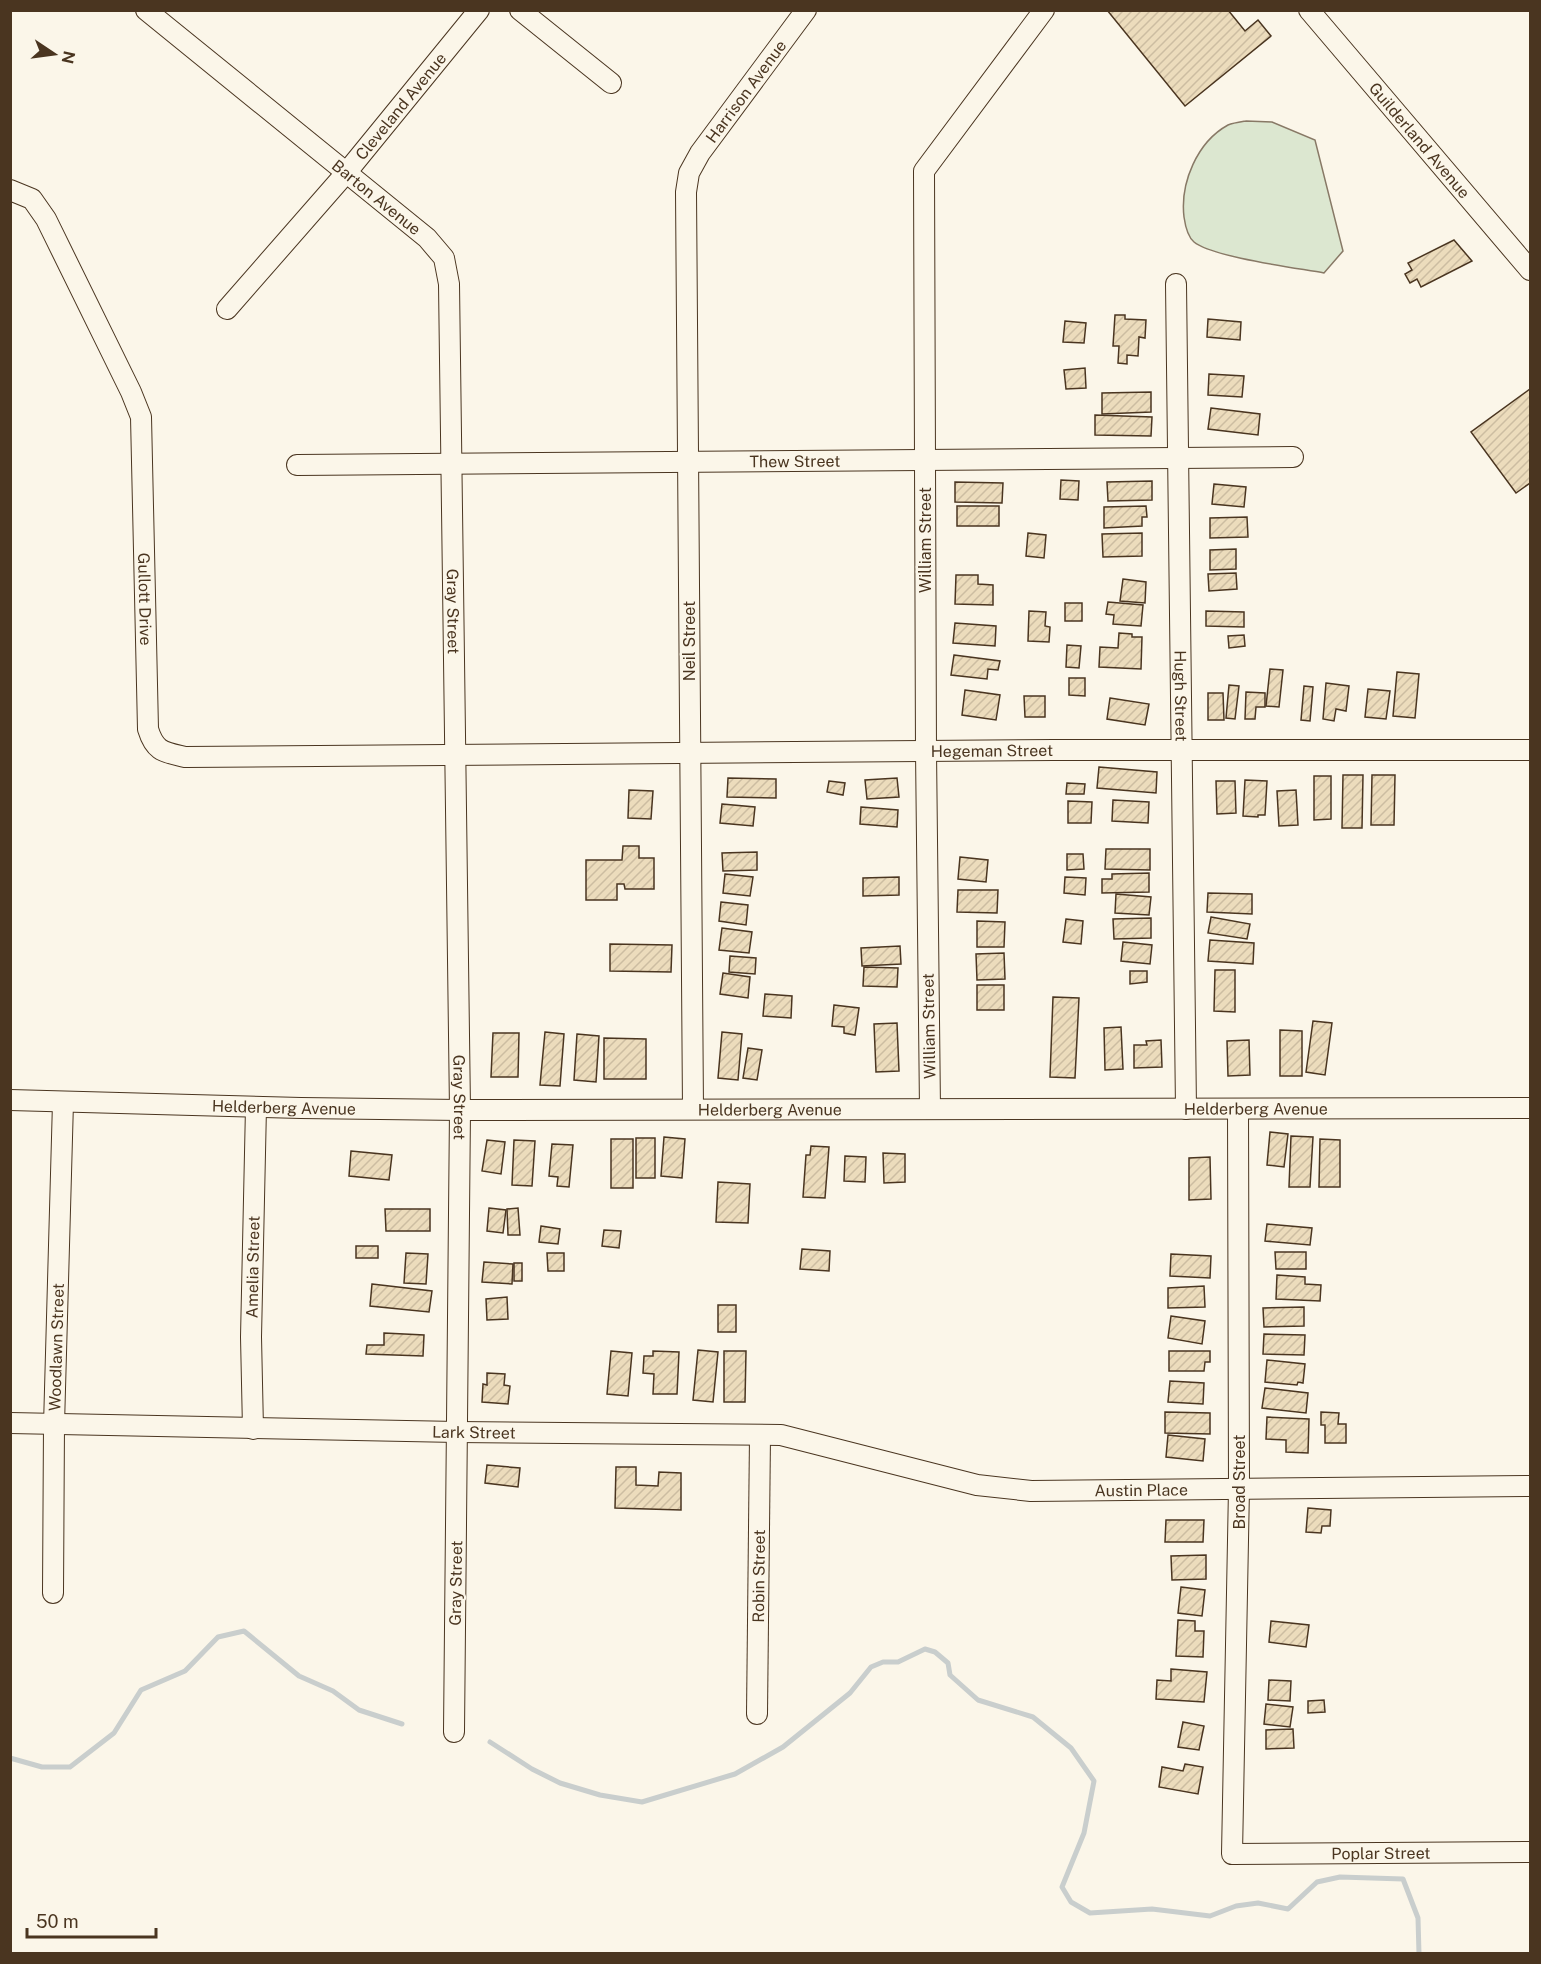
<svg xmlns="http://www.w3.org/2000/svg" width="1541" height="1964" font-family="'Public Sans',sans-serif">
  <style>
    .pitch { fill: #dce7d0; stroke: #887966; stroke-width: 1.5 }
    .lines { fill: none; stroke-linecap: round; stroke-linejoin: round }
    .stream { stroke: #c9cecd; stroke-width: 5 }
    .building { fill: url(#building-hatch); stroke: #4a3520; stroke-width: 1.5 }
    .minor-casing { stroke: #4a3520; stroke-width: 22 }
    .minor { stroke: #fbf6e9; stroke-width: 20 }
    .labels { text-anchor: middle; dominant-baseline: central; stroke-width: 4.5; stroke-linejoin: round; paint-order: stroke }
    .street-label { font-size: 16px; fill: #4a3520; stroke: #fbf6e9 }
  </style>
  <defs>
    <pattern id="building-hatch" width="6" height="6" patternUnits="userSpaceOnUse" patternTransform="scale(1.5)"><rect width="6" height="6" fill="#ecdcbc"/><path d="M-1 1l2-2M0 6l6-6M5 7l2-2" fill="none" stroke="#ccbda1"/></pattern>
  </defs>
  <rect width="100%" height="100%" fill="#fbf6e9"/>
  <path class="pitch" d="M1246,121L1272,122L1315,140L1343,251L1324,273C1297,268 1212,257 1194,242C1188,237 1185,224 1184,217C1180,183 1197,142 1228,125C1233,123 1240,122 1246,121Z"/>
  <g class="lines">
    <g class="stream">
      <polyline points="490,1742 532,1769 560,1783 600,1795 642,1802 735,1774 783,1747 850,1693 871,1667 883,1662 898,1662 925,1649 935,1652 948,1663 950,1675 978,1700 1033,1717 1071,1748 1094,1781 1084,1833 1062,1887 1071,1902 1090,1913 1152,1909 1210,1916 1236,1906 1258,1903 1288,1909 1317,1882 1340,1877 1403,1879 1418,1918 1419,1954"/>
      <polyline points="10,1758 42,1767 70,1767 114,1733 141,1690 185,1671 218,1637 244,1631 299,1676 333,1691 359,1710 402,1724"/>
    </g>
  </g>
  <g class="building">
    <polygon points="1107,10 1228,10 1245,31 1258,20 1271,36 1185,106"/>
    <polygon points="1454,240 1472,261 1421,287 1417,279 1410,283 1405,274 1412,270 1408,263"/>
    <polygon points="1115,315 1125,315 1125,319 1146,320 1145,338 1139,337 1138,356 1127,355 1127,364 1118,363 1119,346 1113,346"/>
    <polygon points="1208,319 1241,322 1240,340 1207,337"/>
    <polygon points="1065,321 1086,323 1084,343 1063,342"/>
    <polygon points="1085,368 1086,388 1066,389 1064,370"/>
    <polygon points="1209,374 1244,376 1242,397 1208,395"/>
    <polygon points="1530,389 1530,483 1516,493 1471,432"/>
    <polygon points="1151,392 1151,412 1102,414 1102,393"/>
    <polygon points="1211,408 1260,414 1258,435 1208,429"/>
    <polygon points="1095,415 1152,417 1151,436 1095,435"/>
    <polygon points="1061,480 1079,481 1078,500 1060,499"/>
    <polygon points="1152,481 1152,500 1108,501 1107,482"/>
    <polygon points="955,482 1003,483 1002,503 955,502"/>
    <polygon points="1214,484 1246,487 1244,507 1212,504"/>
    <rect x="957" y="506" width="42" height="20"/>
    <polygon points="1146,506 1147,517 1142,517 1142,526 1104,528 1104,507"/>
    <polygon points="1247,517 1248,537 1210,538 1210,518"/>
    <polygon points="1028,533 1046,535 1044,558 1026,556"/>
    <polygon points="1142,533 1142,556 1103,557 1102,534"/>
    <polygon points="1236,549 1236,569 1210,570 1210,550"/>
    <polygon points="1236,573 1237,589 1209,591 1208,574"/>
    <polygon points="956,575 978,575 978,584 993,585 993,605 955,604"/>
    <polygon points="1123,579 1146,582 1145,603 1120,601"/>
    <polygon points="1108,602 1143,605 1141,626 1113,624 1114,615 1106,614"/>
    <rect x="1065" y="603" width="17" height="18"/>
    <polygon points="1029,611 1046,612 1045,626 1050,627 1049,642 1028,641"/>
    <polygon points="1206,611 1244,612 1244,627 1206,626"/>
    <polygon points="955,623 996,626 995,646 953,643"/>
    <polygon points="1119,633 1132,634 1132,637 1142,637 1141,669 1099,667 1100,647 1118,648"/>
    <polygon points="1244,635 1245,646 1229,648 1228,636"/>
    <polygon points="1067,645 1081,646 1079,668 1066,667"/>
    <polygon points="954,655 1000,661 998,670 988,669 987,679 951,675"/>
    <polygon points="1270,669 1283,670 1279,707 1266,706"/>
    <polygon points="1397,672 1419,674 1415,718 1393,716"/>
    <polygon points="1069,678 1085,678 1085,696 1069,695"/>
    <polygon points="1326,683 1349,686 1346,711 1336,709 1334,721 1323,719"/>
    <polygon points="1229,685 1239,686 1235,719 1226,718"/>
    <polygon points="1304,686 1313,687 1310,721 1301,720"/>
    <polygon points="1368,689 1390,691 1386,719 1365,717"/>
    <polygon points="965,690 1000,695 996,720 962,715"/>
    <polygon points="1246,692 1265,693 1265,707 1256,707 1255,719 1245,719"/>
    <polygon points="1208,693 1223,693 1224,720 1208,720"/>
    <polygon points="1024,696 1045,696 1045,717 1025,717"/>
    <polygon points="1110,698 1149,704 1145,725 1107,719"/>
    <polygon points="1099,767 1157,772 1156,793 1097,788"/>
    <polygon points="1343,775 1363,775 1362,828 1342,828"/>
    <polygon points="1372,775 1395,775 1394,825 1371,825"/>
    <polygon points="1314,776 1331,776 1331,819 1314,820"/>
    <polygon points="728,778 776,779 776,798 727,797"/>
    <polygon points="897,778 899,797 867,799 865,780"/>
    <polygon points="1245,780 1267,781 1265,815 1258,815 1258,817 1243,816"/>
    <polygon points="829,781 845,783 843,795 827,792"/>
    <polygon points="1216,781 1235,781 1236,813 1217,814"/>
    <polygon points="1067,783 1085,784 1084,794 1066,794"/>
    <polygon points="629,790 653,791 651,819 628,818"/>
    <polygon points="1296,790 1298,825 1279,826 1277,791"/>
    <polygon points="1113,800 1149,802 1148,823 1112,821"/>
    <polygon points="1068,801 1092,802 1091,823 1068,823"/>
    <polygon points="722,804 755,807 753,826 720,823"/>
    <polygon points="861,807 898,810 897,827 860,824"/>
    <polygon points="623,846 639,846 639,858 654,858 654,889 625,889 624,884 617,884 617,900 586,900 586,860 622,860"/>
    <polygon points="1106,849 1150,849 1150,870 1105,869"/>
    <polygon points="757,852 757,870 723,871 722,853"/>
    <polygon points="1067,854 1083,854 1084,869 1067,870"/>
    <polygon points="960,857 988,860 986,882 958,879"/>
    <polygon points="1149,873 1149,892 1102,893 1102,879 1112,879 1112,874"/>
    <polygon points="725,874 753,877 750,896 723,893"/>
    <polygon points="899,877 899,895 863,896 863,878"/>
    <polygon points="1065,877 1086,878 1085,895 1064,893"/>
    <polygon points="958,890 998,890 997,913 957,912"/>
    <polygon points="1208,893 1252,894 1252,914 1207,912"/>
    <polygon points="1116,894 1151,897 1149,915 1115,913"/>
    <polygon points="721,902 748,905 746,925 719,921"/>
    <polygon points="1211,917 1250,924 1247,939 1208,933"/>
    <polygon points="1151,918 1151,938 1114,939 1113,919"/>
    <polygon points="1066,919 1083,921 1081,944 1063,942"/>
    <polygon points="977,921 1005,922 1004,947 977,947"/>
    <polygon points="722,928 752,932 749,953 719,950"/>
    <polygon points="1210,940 1254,943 1253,964 1208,961"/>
    <polygon points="1123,942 1152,945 1150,964 1121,961"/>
    <polygon points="610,944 672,945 671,972 610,971"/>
    <polygon points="900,946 901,964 862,966 861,948"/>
    <polygon points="1004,953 1005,979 977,980 976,954"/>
    <polygon points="730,956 756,958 755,974 729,972"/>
    <polygon points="864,967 898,968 897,987 863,986"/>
    <polygon points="1215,970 1235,970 1235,1012 1214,1011"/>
    <polygon points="1130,971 1147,971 1147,982 1130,984"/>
    <polygon points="723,973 750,977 748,998 720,994"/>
    <rect x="977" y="985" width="27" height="25"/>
    <polygon points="765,994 792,996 791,1018 763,1016"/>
    <polygon points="1053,997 1079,998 1075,1078 1050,1077"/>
    <polygon points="834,1005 859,1008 855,1035 844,1033 844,1027 832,1026"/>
    <polygon points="1313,1021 1332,1023 1325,1075 1306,1072"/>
    <polygon points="897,1023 899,1071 876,1072 874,1024"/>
    <polygon points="1121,1027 1123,1069 1105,1070 1104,1028"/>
    <polygon points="1280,1030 1302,1031 1302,1076 1280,1076"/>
    <polygon points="545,1032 564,1034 560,1086 540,1085"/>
    <polygon points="722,1032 742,1034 738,1080 718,1078"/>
    <polygon points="493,1033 519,1033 518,1077 491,1077"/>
    <polygon points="577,1034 599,1036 596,1082 574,1080"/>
    <polygon points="604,1038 646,1039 646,1079 604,1079"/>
    <polygon points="1161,1040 1162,1067 1134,1068 1134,1045 1147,1045 1146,1041"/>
    <polygon points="1249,1040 1250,1075 1228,1076 1227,1041"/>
    <polygon points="748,1048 762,1050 757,1080 743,1078"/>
    <polygon points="1270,1132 1288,1134 1284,1167 1267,1165"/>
    <polygon points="1291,1136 1313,1137 1310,1187 1289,1187"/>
    <polygon points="664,1137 685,1139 682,1178 661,1176"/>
    <rect x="636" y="1138" width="19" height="40"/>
    <rect x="611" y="1139" width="22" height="49"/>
    <polygon points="1320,1139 1340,1140 1340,1187 1319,1187"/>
    <polygon points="487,1140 505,1142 501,1174 482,1171"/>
    <polygon points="514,1140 535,1141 532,1186 512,1185"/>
    <polygon points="552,1144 573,1145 569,1187 557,1186 558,1177 549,1176"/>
    <polygon points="811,1146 829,1147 825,1198 803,1197 806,1155 810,1155"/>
    <polygon points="351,1151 392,1155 389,1180 349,1176"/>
    <polygon points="883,1153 905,1154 905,1182 884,1183"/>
    <polygon points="845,1156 866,1157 865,1182 844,1181"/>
    <polygon points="1210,1157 1211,1199 1189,1200 1189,1158"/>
    <polygon points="718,1182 750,1184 748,1223 716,1222"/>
    <polygon points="489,1208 506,1210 503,1233 487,1231"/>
    <polygon points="518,1208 520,1235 508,1235 507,1209"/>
    <polygon points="385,1209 430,1209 430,1231 386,1231"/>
    <polygon points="1267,1224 1312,1228 1310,1245 1265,1241"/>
    <polygon points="541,1226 560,1229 558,1244 539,1242"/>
    <polygon points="604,1230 621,1231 619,1248 602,1246"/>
    <rect x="356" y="1246" width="22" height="12"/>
    <polygon points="802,1249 830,1251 829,1271 800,1269"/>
    <polygon points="1275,1252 1306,1252 1306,1269 1276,1269"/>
    <polygon points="406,1253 428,1254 426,1284 404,1283"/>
    <polygon points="547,1253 564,1253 564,1271 548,1271"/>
    <polygon points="1171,1254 1211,1256 1210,1278 1170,1276"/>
    <polygon points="484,1262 513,1264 512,1284 482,1282"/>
    <rect x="514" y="1263" width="8" height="18"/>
    <polygon points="1277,1275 1305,1277 1305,1284 1321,1285 1320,1301 1276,1299"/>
    <polygon points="372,1284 432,1291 429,1312 370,1306"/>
    <polygon points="1204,1286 1205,1307 1168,1308 1168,1288"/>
    <polygon points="507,1297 508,1319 487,1320 486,1299"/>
    <rect x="718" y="1305" width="18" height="27"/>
    <polygon points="1304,1307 1304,1326 1264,1327 1263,1308"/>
    <polygon points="1171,1316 1205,1321 1202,1344 1168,1338"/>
    <polygon points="384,1333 424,1335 423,1356 366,1354 367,1345 384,1345"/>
    <polygon points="1264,1334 1305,1335 1304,1355 1263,1354"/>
    <polygon points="698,1350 718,1352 713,1402 693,1400"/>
    <polygon points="611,1351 632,1353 628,1396 607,1394"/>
    <polygon points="653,1351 679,1352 677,1394 653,1394 654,1374 643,1373 644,1356 653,1356"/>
    <polygon points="724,1351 746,1351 745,1402 724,1402"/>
    <polygon points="1169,1351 1210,1351 1210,1362 1205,1362 1204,1371 1169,1371"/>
    <polygon points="1267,1360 1305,1364 1303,1383 1298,1382 1297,1385 1265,1382"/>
    <polygon points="487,1373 505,1374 504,1385 510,1386 508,1404 482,1402 483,1384 487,1385"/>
    <polygon points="1170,1381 1204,1383 1203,1404 1168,1402"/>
    <polygon points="1265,1388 1308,1393 1306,1413 1262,1408"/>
    <polygon points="1165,1412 1210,1413 1210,1434 1165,1433"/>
    <polygon points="1321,1412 1339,1413 1338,1424 1346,1424 1346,1443 1325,1443 1325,1425 1321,1425"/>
    <polygon points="1267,1417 1309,1419 1308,1453 1286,1452 1286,1440 1266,1439"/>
    <polygon points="1168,1435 1205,1439 1203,1461 1166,1457"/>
    <polygon points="487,1465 520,1468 518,1487 485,1483"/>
    <polygon points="616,1467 636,1467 636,1485 658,1486 659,1472 681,1473 681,1510 615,1508"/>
    <polygon points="1308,1508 1331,1510 1330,1526 1322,1526 1321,1533 1306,1532"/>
    <polygon points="1166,1520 1204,1520 1203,1542 1165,1542"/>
    <polygon points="1206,1555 1206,1579 1172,1580 1171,1556"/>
    <polygon points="1181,1587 1205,1590 1202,1616 1178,1613"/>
    <polygon points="1178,1620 1195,1621 1195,1631 1204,1631 1203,1657 1176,1656"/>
    <polygon points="1271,1621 1309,1625 1306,1647 1269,1642"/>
    <polygon points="1171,1669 1207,1672 1204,1702 1156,1699 1157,1680 1171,1681"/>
    <polygon points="1269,1680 1291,1681 1290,1701 1268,1700"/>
    <polygon points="1324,1700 1325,1712 1308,1713 1308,1701"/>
    <polygon points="1266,1704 1293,1707 1290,1727 1264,1724"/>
    <polygon points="1183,1722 1204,1726 1199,1750 1178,1747"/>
    <polygon points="1293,1729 1294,1748 1266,1749 1266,1730"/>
    <polygon points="1185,1764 1203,1767 1198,1794 1159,1787 1162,1767 1183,1771"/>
  </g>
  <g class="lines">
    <g class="minor-casing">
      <g id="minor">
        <path id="s1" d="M146,10L427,238L444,258L449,284L460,1110L454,1732"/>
        <polyline points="520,10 611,83"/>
        <path id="s2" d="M1309,10L1530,270"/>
        <path id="s3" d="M10,190L32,199L46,219L131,392L141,417L148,729C155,752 164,752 185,757L1054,750H1530"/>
        <path id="s4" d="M1176,284L1186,1109"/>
        <path id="s5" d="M227,309L346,173L479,10"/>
        <path id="s6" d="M297,465L1293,457"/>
        <path id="s7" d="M10,1100L301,1108L460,1110L1530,1108"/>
        <path id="s8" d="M693,1109L686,192L689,173L700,153L806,10"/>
        <polyline points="930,1109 926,751 924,171 1044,10"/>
        <path id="s9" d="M1238,1109L1239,1488L1232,1854L1530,1852"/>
        <path id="s10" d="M10,1423L457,1432L781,1435L977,1485L1031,1491L1530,1486"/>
        <path id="s11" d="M253,1429L251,1337L256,1107"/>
        <path id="s12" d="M53,1593L54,1425L63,1102"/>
        <path id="s13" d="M757,1714L760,1436"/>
      </g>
    </g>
    <use href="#minor" class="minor"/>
  </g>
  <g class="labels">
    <g class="street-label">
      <text stroke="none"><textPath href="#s8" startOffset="1036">Harrison Avenue</textPath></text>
      <text stroke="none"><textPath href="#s5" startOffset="267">Cleveland Avenue</textPath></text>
      <text stroke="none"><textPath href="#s2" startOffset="171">Guilderland Avenue</textPath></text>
      <text stroke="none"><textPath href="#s1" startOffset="297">Barton Avenue</textPath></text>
      <text stroke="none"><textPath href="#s6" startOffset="498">Thew Street</textPath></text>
      <text transform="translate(925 540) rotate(-90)">William Street</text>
      <text stroke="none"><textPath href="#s3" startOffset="450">Gullott Drive</textPath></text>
      <text stroke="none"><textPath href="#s1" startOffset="742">Gray Street</textPath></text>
      <text transform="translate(689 641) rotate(-90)">Neil Street</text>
      <text stroke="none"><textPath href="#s4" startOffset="412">Hugh Street</textPath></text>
      <text stroke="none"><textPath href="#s3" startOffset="1437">Hegeman Street</textPath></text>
      <text transform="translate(929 1026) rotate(-91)">William Street</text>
      <text stroke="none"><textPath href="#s1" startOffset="1228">Gray Street</textPath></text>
      <text stroke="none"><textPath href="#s7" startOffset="274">Helderberg Avenue</textPath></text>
      <text stroke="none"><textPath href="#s7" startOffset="760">Helderberg Avenue</textPath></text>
      <text stroke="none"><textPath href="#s7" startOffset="1246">Helderberg Avenue</textPath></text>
      <text stroke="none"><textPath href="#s11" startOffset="162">Amelia Street</textPath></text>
      <text stroke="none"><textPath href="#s12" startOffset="246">Woodlawn Street</textPath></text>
      <text stroke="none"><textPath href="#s10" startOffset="464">Lark Street</textPath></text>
      <text transform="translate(1239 1482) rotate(-90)">Broad Street</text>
      <text stroke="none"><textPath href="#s10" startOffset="1138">Austin Place</textPath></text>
      <text stroke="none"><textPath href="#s13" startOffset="138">Robin Street</textPath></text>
      <text transform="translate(456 1583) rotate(-89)">Gray Street</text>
      <text stroke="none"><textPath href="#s9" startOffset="894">Poplar Street</textPath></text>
    </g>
  </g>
  <rect width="1541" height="1964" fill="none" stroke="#4a3520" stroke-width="24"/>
  <g transform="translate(54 54) rotate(103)" stroke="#fbf6e9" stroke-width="4.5" paint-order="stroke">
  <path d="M0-4.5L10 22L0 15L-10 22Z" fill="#4a3520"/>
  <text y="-9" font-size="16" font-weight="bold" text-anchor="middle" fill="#4a3520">N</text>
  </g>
  <path d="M27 1928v9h129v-9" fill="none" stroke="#4a3520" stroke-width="3"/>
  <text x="36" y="1928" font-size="18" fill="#4a3520" stroke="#fbf6e9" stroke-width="4.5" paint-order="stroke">50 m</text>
</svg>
